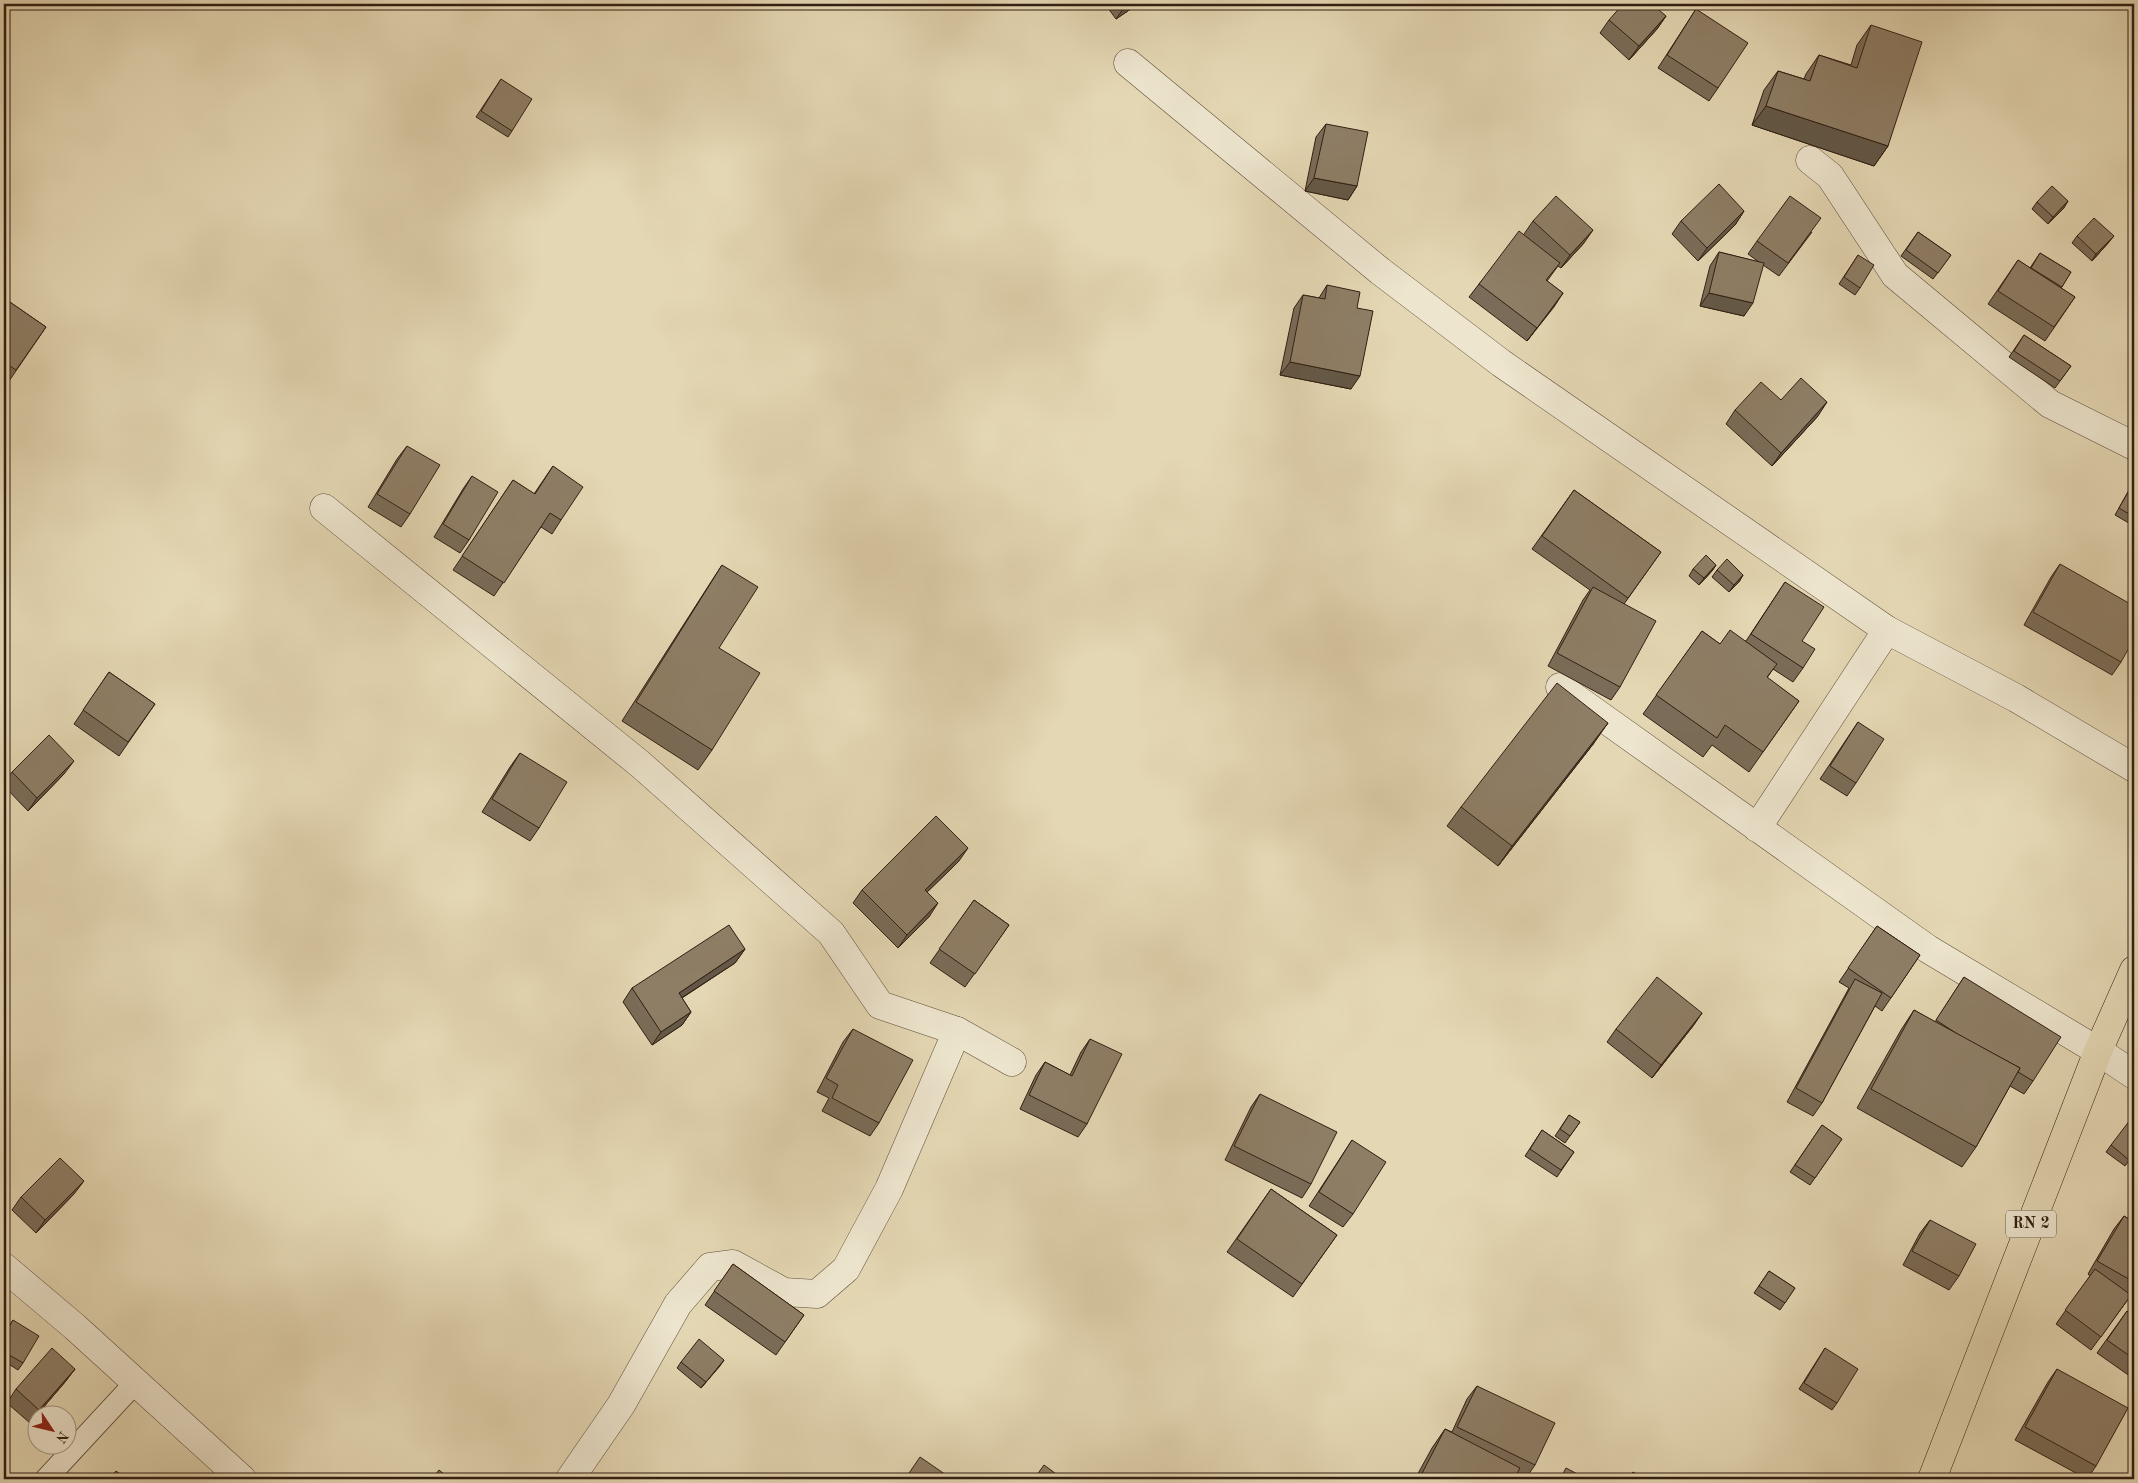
<svg xmlns="http://www.w3.org/2000/svg" width="2138" height="1483" font-family="'Old Standard TT',serif">
  <style>
    .lines { fill: none; stroke-linecap: round; stroke-linejoin: round }
    .lane-casing { stroke: #5e4c3a; stroke-width: 23 }
    .street-casing { stroke: #5e4c3a; stroke-width: 29 }
    .primary-casing { stroke: #311e12; stroke-width: 29 }
    .lane { stroke: #ede5ce; stroke-width: 21 }
    .street { stroke: #ede5ce; stroke-width: 28 }
    .primary { stroke: #e4d7b3; stroke-width: 28 }
    .wall { fill: #7a6c58; stroke: #311e12 }
    .shaded-wall { fill: #635847; stroke: #311e12 }
    .building { fill: #8e7e66; stroke: #311e12 }
    .labels { text-anchor: middle; dominant-baseline: central; stroke-width: 4.5; stroke-linejoin: round; paint-order: stroke }
    .shield { fill: #ede5ce; stroke: #695a4a; stroke-width: 1 }
    .shield-label { font-size: 16px; font-weight: bold; fill: #311e12 }
  </style>
  <rect width="100%" height="100%" fill="#e4d7b3"/>
  <filter id="stains"><feTurbulence type="fractalNoise" baseFrequency=".004" numOctaves="4"/><feColorMatrix values="0 0 0 0 .2 0 0 0 0 .09 0 0 0 0 .02 0 0 0 .5 -.17"/></filter>
  <radialGradient id="worn" r=".72"><stop offset=".6" stop-color="#630" stop-opacity="0"/><stop offset="1" stop-color="#630" stop-opacity=".3"/></radialGradient>
  <g class="lines">
    <g class="lane-casing">
      <polyline id="lane" points="46,1479 135,1383"/>
    </g>
    <g class="street-casing">
      <g id="street">
        <polyline points="1128,63 1380,271 1501,363 1887,630 2016,698 2134,768"/>
        <polyline points="1810,160 1830,176 1895,275 2050,404 2134,446"/>
        <polyline points="324,508 640,764 831,933 880,1005 957,1031 1012,1062"/>
        <polyline points="1560,687 1928,949 2098,1051 2134,1075"/>
        <polyline points="1757,828 1887,630"/>
        <polyline points="4,1267 75,1327 242,1479"/>
        <polyline points="570,1479 621,1405 678,1304 710,1267 733,1264 784,1292 817,1294 846,1269 889,1189 957,1031"/>
      </g>
    </g>
    <g class="primary-casing">
      <polyline id="primary" points="1932,1479 2098,1051 2134,970"/>
    </g>
    <use href="#lane" class="lane"/>
    <use href="#street" class="street"/>
    <use href="#primary" class="primary"/>
  </g>
  <g class="wall">
    <polygon points="1105,4 1138,4 1116,19"/>
    <polygon points="1696,9 1718,88 1709,101 1658,68"/>
    <polygon points="1666,16 1657,29 1629,60 1600,33 1609,20"/>
    <polygon points="1871,25 1888,146 1874,166 1752,125 1764,90 1778,71 1804,79 1806,74 1819,55 1851,65 1857,45"/>
    <polygon points="501,79 512,131 508,137 476,117"/>
    <polygon points="1326,124 1357,186 1348,200 1305,191 1316,137"/>
    <polygon points="2037,202 2064,208 2048,224 2032,209"/>
    <polygon points="1744,211 1735,225 1698,261 1672,234 1681,221"/>
    <polygon points="1533,221 1584,243 1561,268 1558,266 1547,281 1563,293 1527,341 1469,297 1479,284 1524,234"/>
    <polygon points="1812,232 1779,276 1763,265 1744,316 1700,306 1710,266 1719,252 1759,262 1748,254 1757,241"/>
    <polygon points="1918,232 1951,255 1933,279 1901,256"/>
    <polygon points="2077,236 2109,242 2092,261 2072,243"/>
    <polygon points="2040,253 2071,272 2061,288 2075,297 2045,341 1988,304 2018,260 2030,268"/>
    <polygon points="1858,255 1860,288 1855,295 1839,284"/>
    <polygon points="1327,285 1357,308 1351,389 1280,375 1294,308 1303,295 1319,298"/>
    <polygon points="4,298 46,327 7,384 4,381"/>
    <polygon points="2024,335 2071,366 2055,388 2009,357"/>
    <polygon points="1781,400 1818,416 1772,466 1726,424 1735,410"/>
    <polygon points="407,446 410,514 401,527 368,507 397,459"/>
    <polygon points="553,466 561,520 552,534 541,527 494,596 453,570 513,480 534,494"/>
    <polygon points="472,476 469,540 460,553 434,537 463,489"/>
    <polygon points="2134,481 2134,526 2115,515"/>
    <polygon points="1574,490 1661,552 1624,604 1620,687 1611,700 1548,666 1583,600 1590,590 1532,549"/>
    <polygon points="2060,564 2121,662 2112,675 2024,625 2051,577"/>
    <polygon points="722,565 719,648 712,750 698,770 622,721 709,585"/>
    <polygon points="1716,565 1712,571 1699,585 1689,576 1693,569"/>
    <polygon points="1717,570 1743,575 1739,582 1729,592 1712,577"/>
    <polygon points="1785,582 1802,641 1803,668 1793,682 1773,669 1767,678 1799,701 1749,772 1712,745 1703,757 1643,714 1702,631 1720,644 1746,641"/>
    <polygon points="109,672 155,704 119,756 74,724"/>
    <polygon points="1858,722 1856,783 1847,796 1820,779"/>
    <polygon points="1594,743 1498,866 1447,826 1461,807"/>
    <polygon points="520,753 539,828 530,841 482,812 510,767"/>
    <polygon points="12,772 64,774 28,811 4,786 4,783"/>
    <polygon points="959,861 927,892 929,917 898,948 853,903 862,890"/>
    <polygon points="974,900 1009,925 965,987 930,963"/>
    <polygon points="1877,926 1920,955 1882,1011 1875,1006 1822,1103 1813,1116 1787,1102 1849,988 1839,982"/>
    <polygon points="745,949 735,963 682,998 691,1012 682,1025 652,1045 623,1002 632,988"/>
    <polygon points="1964,977 2033,1081 2024,1094 2010,1086 1976,1147 1962,1167 1857,1108 1901,1030 1914,1010 1935,1022"/>
    <polygon points="1702,1013 1693,1026 1652,1078 1607,1042 1616,1029"/>
    <polygon points="853,1029 879,1123 870,1136 822,1111 829,1098 817,1092 843,1042"/>
    <polygon points="1090,1039 1087,1124 1078,1137 1020,1109 1036,1075 1045,1062 1070,1075 1081,1052"/>
    <polygon points="1260,1094 1311,1184 1302,1198 1225,1160 1251,1107"/>
    <polygon points="1569,1115 1580,1122 1565,1143 1555,1136"/>
    <polygon points="1822,1125 1842,1139 1810,1185 1790,1172"/>
    <polygon points="1542,1130 1574,1152 1557,1177 1525,1156"/>
    <polygon points="1352,1140 1353,1214 1343,1227 1309,1206"/>
    <polygon points="2111,1145 2134,1154 2125,1166 2106,1152"/>
    <polygon points="1271,1189 1337,1235 1293,1297 1227,1252"/>
    <polygon points="74,1194 36,1233 12,1210 21,1197"/>
    <polygon points="2124,1216 2134,1222 2134,1301 2129,1298 2091,1350 2056,1324 2090,1276 2088,1274 2114,1229"/>
    <polygon points="1930,1220 1959,1276 1949,1290 1903,1265 1920,1233"/>
    <polygon points="733,1264 804,1315 776,1355 705,1305"/>
    <polygon points="1769,1271 1795,1288 1780,1310 1754,1293"/>
    <polygon points="2127,1311 2134,1317 2134,1379 2097,1353"/>
    <polygon points="13,1320 23,1363 18,1370 4,1361 4,1334"/>
    <polygon points="1825,1348 1837,1403 1832,1410 1799,1389"/>
    <polygon points="724,1360 701,1388 677,1368 681,1362"/>
    <polygon points="75,1369 65,1382 30,1423 7,1403 16,1389"/>
    <polygon points="2057,1369 2096,1466 2087,1479 2015,1440 2048,1382"/>
    <polygon points="1477,1386 1535,1465 1526,1478 1517,1474 1514,1479 1415,1479 1432,1448 1445,1429 1452,1432 1467,1399"/>
  </g>
  <g class="shaded-wall">
    <polygon points="1128,4 1138,4 1116,19 1125,6"/>
    <polygon points="1666,16 1657,29 1629,60 1639,46"/>
    <polygon points="1766,106 1888,146 1874,166 1752,125"/>
    <polygon points="1314,178 1357,186 1348,200 1305,191"/>
    <polygon points="2068,201 2064,208 2048,224 2053,217"/>
    <polygon points="1744,211 1735,225 1698,261 1707,248"/>
    <polygon points="1593,230 1584,243 1561,268 1570,255"/>
    <polygon points="2114,236 2109,242 2092,261 2096,254"/>
    <polygon points="1563,293 1554,307 1527,341 1537,328"/>
    <polygon points="1709,293 1753,303 1744,316 1700,306"/>
    <polygon points="1290,362 1360,376 1351,389 1280,375"/>
    <polygon points="1827,402 1818,416 1772,466 1781,453"/>
    <polygon points="1716,565 1712,571 1699,585 1704,578"/>
    <polygon points="1743,575 1739,582 1729,592 1734,585"/>
    <polygon points="1608,723 1594,743 1498,866 1512,846"/>
    <polygon points="74,761 64,774 28,811 37,798"/>
    <polygon points="968,848 959,861 916,903 925,890"/>
    <polygon points="938,903 929,917 898,948 907,935"/>
    <polygon points="745,949 735,963 669,1006 679,993"/>
    <polygon points="691,1012 682,1025 652,1045 661,1032"/>
    <polygon points="1702,1013 1693,1026 1652,1078 1661,1065"/>
    <polygon points="84,1181 74,1194 36,1233 45,1220"/>
    <polygon points="724,1360 720,1366 701,1388 706,1382"/>
    <polygon points="75,1369 65,1382 30,1423 39,1410"/>
  </g>
  <g class="building">
    <polygon points="1623,4 1652,4 1666,16 1639,46 1609,20"/>
    <polygon points="1696,9 1748,43 1718,88 1667,55"/>
    <polygon points="1871,25 1922,42 1888,146 1766,106 1778,71 1810,81 1819,55 1857,68"/>
    <polygon points="501,79 532,99 512,131 481,111"/>
    <polygon points="1326,124 1368,132 1357,186 1314,178"/>
    <polygon points="1719,184 1744,211 1707,248 1681,221"/>
    <polygon points="2052,186 2068,201 2053,217 2037,202"/>
    <polygon points="1556,196 1593,230 1570,255 1533,221"/>
    <polygon points="1790,196 1821,218 1788,263 1757,241"/>
    <polygon points="2094,218 2114,236 2096,254 2077,236"/>
    <polygon points="1519,231 1560,263 1546,280 1563,293 1537,328 1479,284"/>
    <polygon points="1918,232 1951,255 1938,273 1906,250"/>
    <polygon points="1719,252 1764,263 1753,303 1709,293"/>
    <polygon points="2040,253 2071,272 2062,287 2031,268"/>
    <polygon points="1858,255 1874,265 1860,288 1844,277"/>
    <polygon points="2018,260 2075,297 2054,327 1998,291"/>
    <polygon points="1327,285 1360,292 1357,308 1373,311 1360,376 1290,362 1303,295 1325,299"/>
    <polygon points="4,298 46,327 16,370 4,362"/>
    <polygon points="2024,335 2071,366 2060,381 2014,351"/>
    <polygon points="1801,378 1827,402 1781,453 1735,410 1761,382 1781,400"/>
    <polygon points="407,446 440,465 410,514 377,494"/>
    <polygon points="553,466 583,487 561,520 550,513 504,583 462,556 513,480 535,494"/>
    <polygon points="472,476 498,492 469,540 443,524"/>
    <polygon points="2134,482 2134,517 2119,508"/>
    <polygon points="1574,490 1661,552 1628,598 1542,536"/>
    <polygon points="1706,555 1716,565 1704,578 1693,569"/>
    <polygon points="1727,559 1743,575 1734,585 1717,570"/>
    <polygon points="2060,564 2134,606 2134,639 2121,662 2033,612"/>
    <polygon points="722,565 758,587 719,648 760,673 712,750 636,702"/>
    <polygon points="1785,582 1824,607 1802,641 1815,649 1803,668 1751,634"/>
    <polygon points="1593,587 1656,621 1620,687 1557,653"/>
    <polygon points="1730,630 1777,664 1767,677 1799,701 1763,752 1725,725 1717,738 1656,695 1702,631 1720,644"/>
    <polygon points="109,672 155,704 128,742 83,710"/>
    <polygon points="1557,683 1608,723 1512,846 1461,807"/>
    <polygon points="1858,722 1884,739 1856,783 1830,766"/>
    <polygon points="49,735 74,761 37,798 12,772"/>
    <polygon points="520,753 567,782 539,828 492,799"/>
    <polygon points="936,816 968,848 925,890 938,903 907,935 862,890"/>
    <polygon points="974,900 1009,925 975,974 939,949"/>
    <polygon points="729,925 745,949 679,993 691,1012 661,1032 632,988"/>
    <polygon points="1877,926 1920,955 1891,998 1848,968"/>
    <polygon points="1657,977 1702,1013 1661,1065 1616,1029"/>
    <polygon points="1964,977 2061,1037 2033,1081 2018,1072 2020,1068 1962,1037 1936,1020"/>
    <polygon points="1855,979 1882,993 1822,1103 1796,1088"/>
    <polygon points="1914,1010 2020,1068 1976,1147 1871,1089"/>
    <polygon points="853,1029 913,1060 879,1123 832,1098 838,1085 826,1078"/>
    <polygon points="1090,1039 1122,1054 1087,1124 1029,1095 1045,1062 1072,1076"/>
    <polygon points="1260,1094 1337,1132 1311,1184 1234,1146"/>
    <polygon points="1569,1115 1580,1122 1570,1136 1560,1129"/>
    <polygon points="2130,1120 2134,1123 2134,1154 2129,1160 2111,1145"/>
    <polygon points="1822,1125 1842,1139 1815,1178 1795,1165"/>
    <polygon points="1542,1130 1574,1152 1561,1170 1530,1149"/>
    <polygon points="1352,1140 1386,1162 1353,1214 1319,1192"/>
    <polygon points="60,1158 84,1181 45,1220 21,1197"/>
    <polygon points="1271,1189 1337,1235 1302,1284 1237,1239"/>
    <polygon points="2124,1216 2134,1222 2134,1282 2097,1261"/>
    <polygon points="1930,1220 1976,1244 1959,1276 1912,1251"/>
    <polygon points="733,1264 804,1315 785,1342 714,1291"/>
    <polygon points="2095,1269 2131,1295 2101,1337 2065,1310"/>
    <polygon points="1769,1271 1795,1288 1785,1303 1759,1286"/>
    <polygon points="2127,1311 2134,1317 2134,1359 2107,1340"/>
    <polygon points="13,1320 39,1336 23,1363 4,1352 4,1335"/>
    <polygon points="699,1339 724,1360 706,1382 681,1362"/>
    <polygon points="52,1348 75,1369 39,1410 16,1389"/>
    <polygon points="1825,1348 1858,1369 1837,1403 1804,1383"/>
    <polygon points="2057,1369 2128,1408 2096,1466 2025,1427"/>
    <polygon points="1477,1386 1555,1423 1535,1465 1457,1427"/>
    <polygon points="1445,1429 1520,1468 1514,1479 1419,1479"/>
    <polygon points="920,1457 952,1479 905,1479"/>
    <polygon points="1044,1465 1063,1479 1034,1479"/>
    <polygon points="1566,1468 1587,1479 1560,1479"/>
    <polygon points="439,1470 450,1479 432,1479"/>
    <polygon points="116,1471 127,1479 109,1479"/>
    <polygon points="1633,1472 1645,1479 1628,1479"/>
  </g>
  <g class="labels">
    <rect class="shield" x="2006" y="1210.5" width="50" height="27" rx="4"/>
    <g class="shield-label">
      <text x="2031" y="1224">RN 2</text>
    </g>
  </g>
  <rect width="2138" height="1483" fill="none" stroke="#e4d7b3" stroke-width="20"/>
  <rect x="5" y="5" width="2128" height="1473" fill="none" stroke="#311e12" stroke-width="2.5"/>
  <rect x="10" y="10" width="2118" height="1463" fill="none" stroke="#311e12"/>
  <g transform="translate(52 1430) rotate(125)"><circle r="24" fill="#ede5ce" stroke="#a29583"/>
  <path d="M0-4L9 19L0 12L-9 19Z" fill="#8f2418"/>
  <text y="-8" font-size="14" font-weight="bold" text-anchor="middle" fill="#311e12">N</text>
  </g>
  <rect width="100%" height="100%" filter="url(#stains)"/>
  <rect width="100%" height="100%" fill="url(#worn)"/>
</svg>
